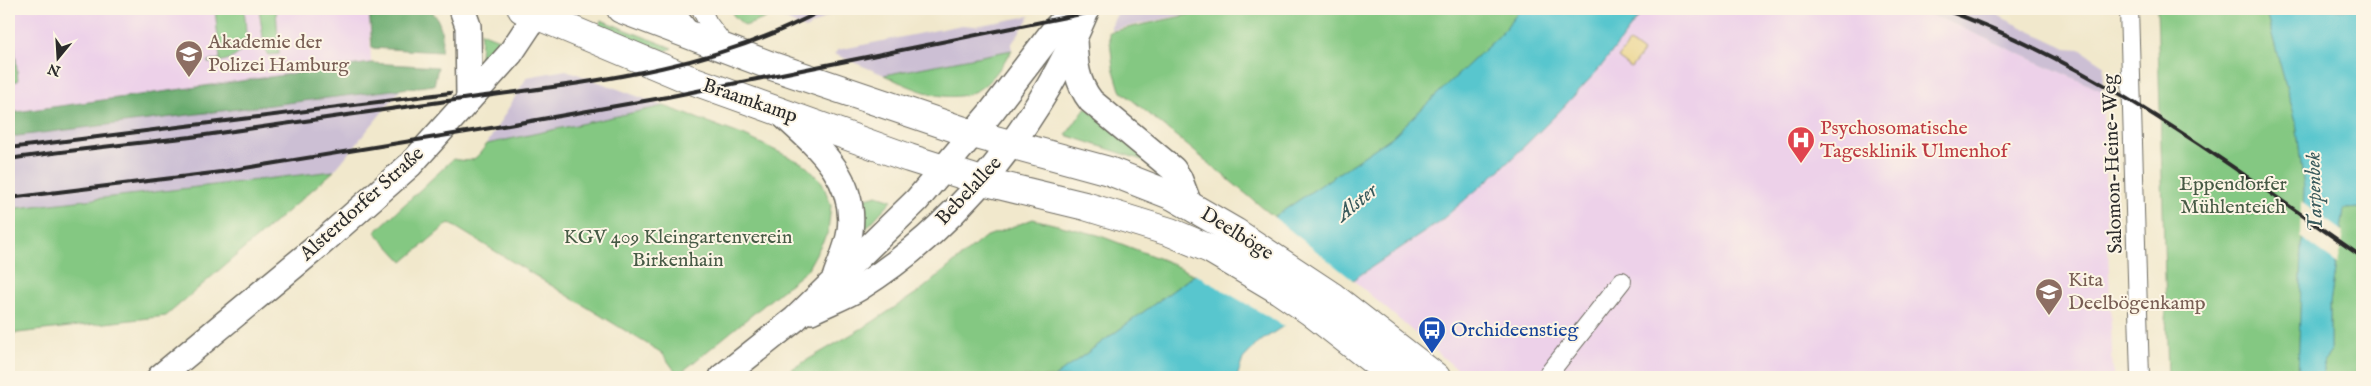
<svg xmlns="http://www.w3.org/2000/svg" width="2371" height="386" font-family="'IM FELL English',serif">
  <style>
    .built { fill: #edd1e9 }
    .industrial { fill: #ccbfd4 }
    .green { fill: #84c882; stroke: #587a56 }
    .forest { fill: #6bac70; stroke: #4b6c4e }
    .sand { fill: #eeda9e; stroke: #8c8264 }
    .water { fill: #59c6ce; stroke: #42787c }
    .pier { fill: #f1e8cc }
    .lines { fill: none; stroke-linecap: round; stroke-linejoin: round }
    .street-casing { stroke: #706d63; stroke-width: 20 }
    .secondary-casing { stroke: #706d63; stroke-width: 28 }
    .primary-casing { stroke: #706d63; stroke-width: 30 }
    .street { stroke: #fff; stroke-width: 18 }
    .secondary { stroke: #fff; stroke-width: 25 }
    .primary { stroke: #fff; stroke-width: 28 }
    .rail { stroke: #2b2b2b; stroke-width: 4 }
    .labels { text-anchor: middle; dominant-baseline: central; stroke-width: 4; stroke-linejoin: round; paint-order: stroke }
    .education-label { font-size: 20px; fill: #785e54; stroke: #fcf5e5; text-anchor: start }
    .street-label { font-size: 20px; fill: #2b2b2b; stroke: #fcf5e5 }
    .health-label { font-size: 20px; fill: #be3a42; stroke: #fcf5e5; text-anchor: start }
    .park-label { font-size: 20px; fill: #465a45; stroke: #fcf5e5 }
    .transit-label { font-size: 20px; fill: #164399; stroke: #fcf5e5; text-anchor: start }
    .water-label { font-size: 21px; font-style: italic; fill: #395a5c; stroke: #fcf5e5 }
  </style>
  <rect width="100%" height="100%" fill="#fcf5e5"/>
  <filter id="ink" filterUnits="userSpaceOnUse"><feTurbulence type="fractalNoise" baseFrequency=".02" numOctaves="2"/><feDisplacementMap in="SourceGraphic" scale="10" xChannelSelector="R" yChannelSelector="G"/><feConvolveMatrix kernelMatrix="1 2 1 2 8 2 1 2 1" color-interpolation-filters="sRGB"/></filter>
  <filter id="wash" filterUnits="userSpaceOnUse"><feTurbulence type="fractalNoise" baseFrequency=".0096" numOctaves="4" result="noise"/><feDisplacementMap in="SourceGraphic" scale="20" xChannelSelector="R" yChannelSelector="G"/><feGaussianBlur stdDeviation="1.12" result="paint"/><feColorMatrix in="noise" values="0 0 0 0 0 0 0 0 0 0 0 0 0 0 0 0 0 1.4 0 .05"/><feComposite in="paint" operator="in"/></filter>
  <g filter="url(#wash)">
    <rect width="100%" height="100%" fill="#f1e8cc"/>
    <g class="built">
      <polygon points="9,9 369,9 371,63 9,137"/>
      <polygon points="1645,9 1913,9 1949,22 2102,91 2113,377 1466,377 1353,280 1438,223 1502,168 1555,116 1599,69"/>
    </g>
    <g class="industrial">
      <polygon points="790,9 840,9 805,29 776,15"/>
      <polygon points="1120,9 1211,9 1111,30 1111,25"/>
      <polygon points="1914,9 1989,9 2003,18 2066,48 2080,49 2104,65 2102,91 1949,22"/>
      <polygon points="1030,16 1011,45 1012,50 884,75 834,54 838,50 962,25 975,26"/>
      <polygon points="566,70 664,106 487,144 527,77"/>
      <polygon points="401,89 334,171 9,209 9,137"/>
    </g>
    <g class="green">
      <path d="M215,9H244C248,44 249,60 208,63V61L220,59Z"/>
      <polygon points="259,9 276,9 279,54 268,55 265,51"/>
      <polygon points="732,9 790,9 745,26 733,15"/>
      <polygon points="1215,9 1521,9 1499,36 1392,137 1274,217 1120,90 1113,67 1109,32"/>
      <polygon points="2157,9 2265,9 2296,122 2304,188 2298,377 2168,377"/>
      <polygon points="601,20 672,48 666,51 599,27"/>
      <polygon points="9,30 13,30 18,81 9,82"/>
      <polygon points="481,32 499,39 480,61"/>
      <path d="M1012,50C1005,60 999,71 991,79C961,112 918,91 884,75Z"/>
      <path d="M664,106L745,136L804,164L822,182L831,205L828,232L807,270L678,375L662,353L449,223L403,262L375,232L453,159C474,163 475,160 487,144Z"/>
      <polygon points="1086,107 1154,164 1066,135"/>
      <polygon points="334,171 166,316 9,334 9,209"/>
      <polygon points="877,195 892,200 860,235 859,200"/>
      <polygon points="2362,208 2362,377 2323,377 2323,364 2330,352 2330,303 2344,209"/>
      <polygon points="1033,219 1098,235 1166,261 1194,275 1054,377 778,377 871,323 921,290 985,237"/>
    </g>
    <g class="forest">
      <path d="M369,9H430C442,22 443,34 441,52L372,48Z"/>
      <polygon points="371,63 438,67 434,85 9,137 9,113"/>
    </g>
    <polygon class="sand" points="1630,42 1643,52 1631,68 1618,58"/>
    <g class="water">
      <polygon points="1521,9 1662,9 1661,13 1644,10 1599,69 1555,116 1502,168 1438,223 1258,343 1243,359 1237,377 1054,377 1274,217 1392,137 1499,36"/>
      <polygon points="2265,9 2362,9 2362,208 2344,209 2330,303 2330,352 2323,364 2323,377 2298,377 2304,188 2296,122"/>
    </g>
    <g class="pier">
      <polygon points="2301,202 2343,232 2338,264 2300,237"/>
      <polygon points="1271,215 1354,281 1286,327 1193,273"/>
    </g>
  </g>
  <g filter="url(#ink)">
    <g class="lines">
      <g class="street-casing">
        <g id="street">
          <polyline points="701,9 708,23 726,47"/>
          <polyline points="2129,9 2140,377"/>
          <polyline points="1546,377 1622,281"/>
        </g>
      </g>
      <g class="secondary-casing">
        <g id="secondary">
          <polyline points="462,9 468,26 469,97"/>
          <polyline points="669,9 686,32"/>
          <path d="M1074,39C1075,63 1076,82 1091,101L1173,169L1179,178L1189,204"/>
          <path d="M781,113C816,145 857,178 850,231C848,246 841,261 836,275"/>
          <path d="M811,311C827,303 844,297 859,288C962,224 1041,120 1087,9"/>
          <polyline points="160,377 318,246 411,164 510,54 540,9"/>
          <polyline points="722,377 795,319 917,200 992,111 1054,30 1074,9"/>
        </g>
      </g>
      <g class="primary-casing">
        <g id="primary">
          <polyline points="522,9 686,78 909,158 982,181 1085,206 1170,232 1210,249 1279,290 1311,312 1394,377"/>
          <polyline points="621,9 769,65 973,134 1109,171 1173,196 1235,232 1333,297 1436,377"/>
        </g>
      </g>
      <use href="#street" class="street"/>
      <use href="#secondary" class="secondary"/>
      <use href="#primary" class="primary"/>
      <g class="rail">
        <path d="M1943,9C2098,65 2228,164 2362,257"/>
        <polyline points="9,148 450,93"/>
        <path d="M9,159C70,150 131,144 191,137C274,126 357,113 440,102C571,84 706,74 824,9"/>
        <polyline points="9,198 221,172 497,127 667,97 1106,9"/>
      </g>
    </g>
  </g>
  <defs>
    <g id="university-pin" transform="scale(1.4375)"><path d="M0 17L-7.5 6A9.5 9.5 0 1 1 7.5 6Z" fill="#8d6e63" stroke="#fcf5e5"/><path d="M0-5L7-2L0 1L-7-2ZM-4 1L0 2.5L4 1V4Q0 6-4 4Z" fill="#fff"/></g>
    <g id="hospital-pin" transform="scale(1.4375)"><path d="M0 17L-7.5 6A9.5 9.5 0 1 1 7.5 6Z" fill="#e0444e" stroke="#fcf5e5"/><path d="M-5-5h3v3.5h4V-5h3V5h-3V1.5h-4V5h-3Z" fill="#fff"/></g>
    <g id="school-pin" transform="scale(1.4375)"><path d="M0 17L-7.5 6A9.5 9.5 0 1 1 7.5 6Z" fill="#8d6e63" stroke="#fcf5e5"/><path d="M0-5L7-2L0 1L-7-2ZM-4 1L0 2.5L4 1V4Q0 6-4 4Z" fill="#fff"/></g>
    <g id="bus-pin" transform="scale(1.4375)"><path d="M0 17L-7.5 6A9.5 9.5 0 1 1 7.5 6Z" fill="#1a4fb4" stroke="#fcf5e5"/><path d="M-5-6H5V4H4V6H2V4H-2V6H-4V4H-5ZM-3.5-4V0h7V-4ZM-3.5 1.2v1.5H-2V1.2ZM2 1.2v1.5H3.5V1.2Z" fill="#fff"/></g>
  </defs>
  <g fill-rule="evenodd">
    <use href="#university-pin" x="189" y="54"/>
    <use href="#hospital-pin" x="1801" y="140"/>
    <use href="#school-pin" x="2049" y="292"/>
    <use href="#bus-pin" x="1432" y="330"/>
  </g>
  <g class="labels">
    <g class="education-label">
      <text x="208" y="42">Akademie der<tspan x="208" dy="23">Polizei Hamburg</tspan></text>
      <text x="2068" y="280">Kita<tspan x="2068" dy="23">Deelbögenkamp</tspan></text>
    </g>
    <g class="street-label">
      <text transform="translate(750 101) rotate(19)">Braamkamp</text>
      <text transform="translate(2113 164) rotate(-92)">Salomon-Heine-Weg</text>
      <text transform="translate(969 191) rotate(-47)">Bebelallee</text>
      <text transform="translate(362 204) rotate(-42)">Alsterdorfer Straße</text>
      <text transform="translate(1237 234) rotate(32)">Deelböge</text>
    </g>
    <g class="health-label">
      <text x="1820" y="128">Psychosomatische<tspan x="1820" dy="23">Tagesklinik Ulmenhof</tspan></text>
    </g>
    <g class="park-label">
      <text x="2233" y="184">Eppendorfer<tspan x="2233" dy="23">Mühlenteich</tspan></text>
      <text x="678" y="237">KGV 409 Kleingartenverein<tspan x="678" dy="23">Birkenhain</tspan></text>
    </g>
    <g class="transit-label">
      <text x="1451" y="330">Orchideenstieg</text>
    </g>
    <g class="water-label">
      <text transform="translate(2315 192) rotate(-92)">Tarpenbek</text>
      <text transform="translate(1357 203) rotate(-39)">Alster</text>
    </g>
  </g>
  <rect width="2371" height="386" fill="none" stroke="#fcf5e5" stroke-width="30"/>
  <g transform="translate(58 58) rotate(198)" stroke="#fcf5e5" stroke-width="4" paint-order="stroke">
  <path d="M0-4L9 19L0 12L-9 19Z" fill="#2b2b2b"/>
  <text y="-8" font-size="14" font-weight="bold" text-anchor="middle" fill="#2b2b2b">N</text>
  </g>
</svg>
